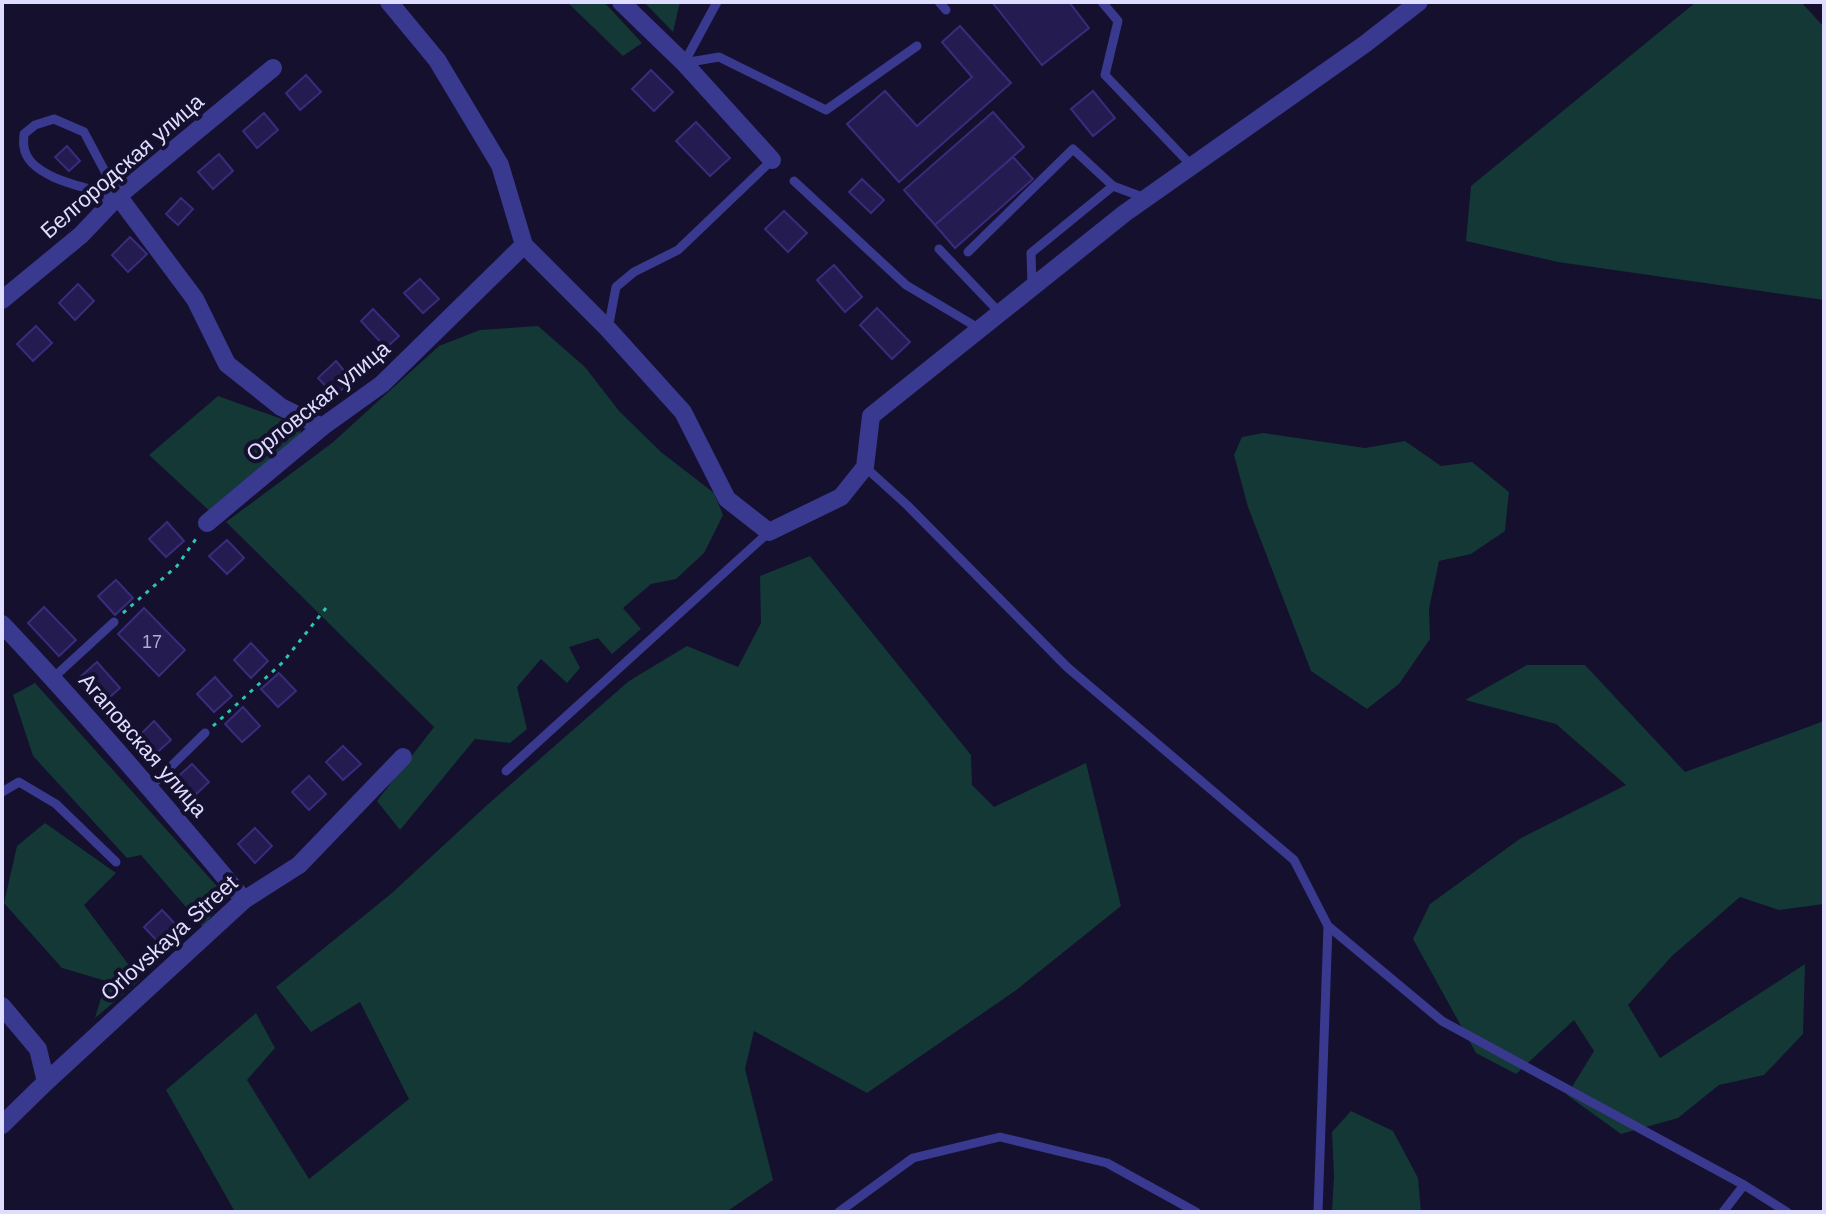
<svg xmlns="http://www.w3.org/2000/svg" width="1826" height="1214" font-family="Helvetica,sans-serif">
  <style>
    .green { fill: #133835 }
    .building { fill: #241b50; stroke: #392c7d; stroke-width: 2 }
    .lines { fill: none; stroke-linecap: round; stroke-linejoin: round }
    .path { stroke: #2ac6b6; stroke-width: 3; stroke-dasharray: 4 6; stroke-linecap: butt }
    .lane { stroke: #39398f; stroke-width: 9 }
    .street { stroke: #39398f; stroke-width: 18 }
    .labels { text-anchor: middle; dominant-baseline: central; stroke-width: 8; stroke-linejoin: round; paint-order: stroke }
    .number-label { font-size: 18px; fill: #b0acd3 }
    .street-label { font-size: 22px; fill: #dfddff; stroke: #14102e }
  </style>
  <rect width="100%" height="100%" fill="#14102e"/>
  <g class="green">
    <polygon points="567,2 604,2 642,43 623,56"/>
    <polygon points="644,2 680,2 673,32"/>
    <polygon points="1696,2 1801,2 1824,27 1824,300 1558,262 1466,241 1471,186"/>
    <polygon points="538,326 585,367 619,411 661,452 714,493 723,515 704,553 676,579 651,584 623,608 641,629 612,654 598,638 569,647 580,668 567,683 541,659 517,687 527,729 510,743 475,739 400,830 377,801 434,727 226,522 332,443 439,346 480,330"/>
    <polygon points="218,396 301,426 300,440 214,515 149,455"/>
    <polygon points="1263,433 1365,448 1405,441 1441,466 1472,462 1509,492 1505,531 1471,554 1439,561 1429,609 1430,639 1399,684 1367,709 1311,671 1248,507 1234,455 1242,437"/>
    <polygon points="810,556 971,755 972,785 994,807 1086,763 1121,906 1015,991 867,1093 754,1031 745,1069 773,1180 726,1212 235,1212 166,1090 256,1013 275,1048 247,1080 309,1179 409,1099 360,1002 311,1032 276,987 392,893 486,806 629,681 687,646 738,667 761,623 760,576"/>
    <polygon points="1527,665 1585,665 1685,772 1824,721 1824,904 1779,910 1740,897 1672,956 1628,1005 1660,1058 1805,964 1803,1034 1764,1075 1719,1085 1678,1118 1621,1134 1567,1095 1594,1051 1574,1020 1516,1074 1476,1053 1413,939 1430,904 1521,838 1626,785 1556,724 1465,700"/>
    <polygon points="35,683 224,894 204,928 141,855 127,858 33,756 13,695"/>
    <polygon points="45,823 116,873 84,905 140,980 95,1018 106,981 62,968 4,903 17,846"/>
    <polygon points="1351,1111 1393,1131 1418,1178 1421,1212 1332,1212 1334,1176 1332,1132"/>
  </g>
  <g class="building">
    <polygon points="992,2 1069,2 1089,28 1042,65"/>
    <polygon points="960,26 1011,83 899,182 847,124 885,91 917,126 972,77 942,42"/>
    <polygon points="651,70 673,92 654,111 632,89"/>
    <polygon points="306,75 321,92 300,110 286,93"/>
    <polygon points="1093,91 1115,118 1093,136 1071,109"/>
    <polygon points="993,112 1024,147 935,225 904,190"/>
    <polygon points="264,113 278,130 257,148 243,131"/>
    <polygon points="696,122 730,158 710,176 676,141"/>
    <polygon points="67,146 80,161 69,171 55,157"/>
    <polygon points="219,154 233,171 213,189 198,172"/>
    <polygon points="1013,157 1033,179 955,248 935,225"/>
    <polygon points="862,179 884,200 871,213 849,192"/>
    <polygon points="181,198 193,209 178,225 166,214"/>
    <polygon points="784,211 807,233 788,252 765,229"/>
    <polygon points="130,237 147,254 128,272 112,255"/>
    <polygon points="834,265 862,297 845,312 817,280"/>
    <polygon points="420,279 439,299 423,313 404,293"/>
    <polygon points="78,284 94,301 75,320 59,303"/>
    <polygon points="877,308 910,342 892,359 860,325"/>
    <polygon points="373,309 399,336 386,348 361,321"/>
    <polygon points="36,326 52,343 33,361 17,344"/>
    <polygon points="336,361 352,380 335,396 318,378"/>
    <polygon points="167,522 184,541 166,557 149,539"/>
    <polygon points="227,540 244,558 227,574 209,556"/>
    <polygon points="116,580 133,598 115,615 98,596"/>
    <polygon points="44,607 76,640 59,656 28,623"/>
    <polygon points="144,608 185,650 159,676 118,634"/>
    <polygon points="251,643 268,661 251,678 234,660"/>
    <polygon points="97,662 120,688 102,704 79,678"/>
    <polygon points="279,673 296,691 278,707 261,689"/>
    <polygon points="215,677 232,696 214,712 197,694"/>
    <polygon points="243,707 260,726 242,742 225,724"/>
    <polygon points="154,721 171,740 153,756 137,738"/>
    <polygon points="343,746 361,764 343,780 326,762"/>
    <polygon points="192,764 209,782 192,798 174,780"/>
    <polygon points="309,776 326,794 309,810 292,792"/>
    <polygon points="255,828 272,846 255,863 238,844"/>
    <polygon points="162,910 179,928 161,945 144,927"/>
  </g>
  <g class="lines">
    <g class="path">
      <polyline points="123,613 177,566 198,536"/>
      <polyline points="213,726 283,662 326,608"/>
    </g>
    <g class="lane">
      <polyline points="717,2 684,63 719,57 826,110 917,46"/>
      <polyline points="939,2 946,10"/>
      <polyline points="1102,2 1118,21 1105,75 1191,165"/>
      <path d="M54,119L84,132L118,196C92,189 28,179 24,147C23,143 24,138 24,134L35,125Z"/>
      <polyline points="794,181 906,285 980,329"/>
      <polyline points="939,249 1000,313"/>
      <polyline points="968,252 1073,149 1113,186"/>
      <polyline points="1032,285 1031,253 1113,186 1145,198"/>
      <polyline points="608,329 616,287 634,272 678,250 772,160"/>
      <polyline points="865,467 907,505 1067,667 1294,860 1328,926 1318,1212"/>
      <polyline points="53,678 114,622"/>
      <polyline points="506,771 769,532"/>
      <polyline points="150,787 205,733"/>
      <polyline points="2,792 19,782 56,804 116,862"/>
      <polyline points="1328,926 1442,1021 1744,1185 1787,1212"/>
      <polyline points="839,1212 913,1158 1000,1137 1107,1163 1196,1212"/>
      <polyline points="1723,1212 1744,1185"/>
    </g>
    <g class="street">
      <polyline points="389,2 437,60 500,165 524,245 608,329 683,412 727,499 769,532 841,497 865,467 871,416 1125,213 1365,44 1419,2"/>
      <polyline points="621,2 684,63 772,160"/>
      <polyline points="118,196 195,299 227,364 281,407 322,427"/>
      <polyline points="2,300 81,235 118,196 273,68"/>
      <polyline points="207,523 322,427 382,384 524,245"/>
      <path d="M2,624C86,713 166,806 244,900"/>
      <polyline points="2,1006 38,1049 46,1082"/>
      <polyline points="2,1125 46,1082 244,900 299,865 403,757"/>
    </g>
  </g>
  <g class="labels">
    <g class="number-label">
      <text x="152" y="642">17</text>
    </g>
    <g class="street-label">
      <text transform="translate(122 166) rotate(-41)">Белгородская улица</text>
      <text transform="translate(318 401) rotate(-39)">Орловская улица</text>
      <text transform="translate(143 745) rotate(49)">Агаповская улица</text>
      <text transform="translate(169 938) rotate(-42)">Orlovskaya Street</text>
    </g>
  </g>
  <rect width="1826" height="1214" fill="none" stroke="#dfddff" stroke-width="8"/>
</svg>
